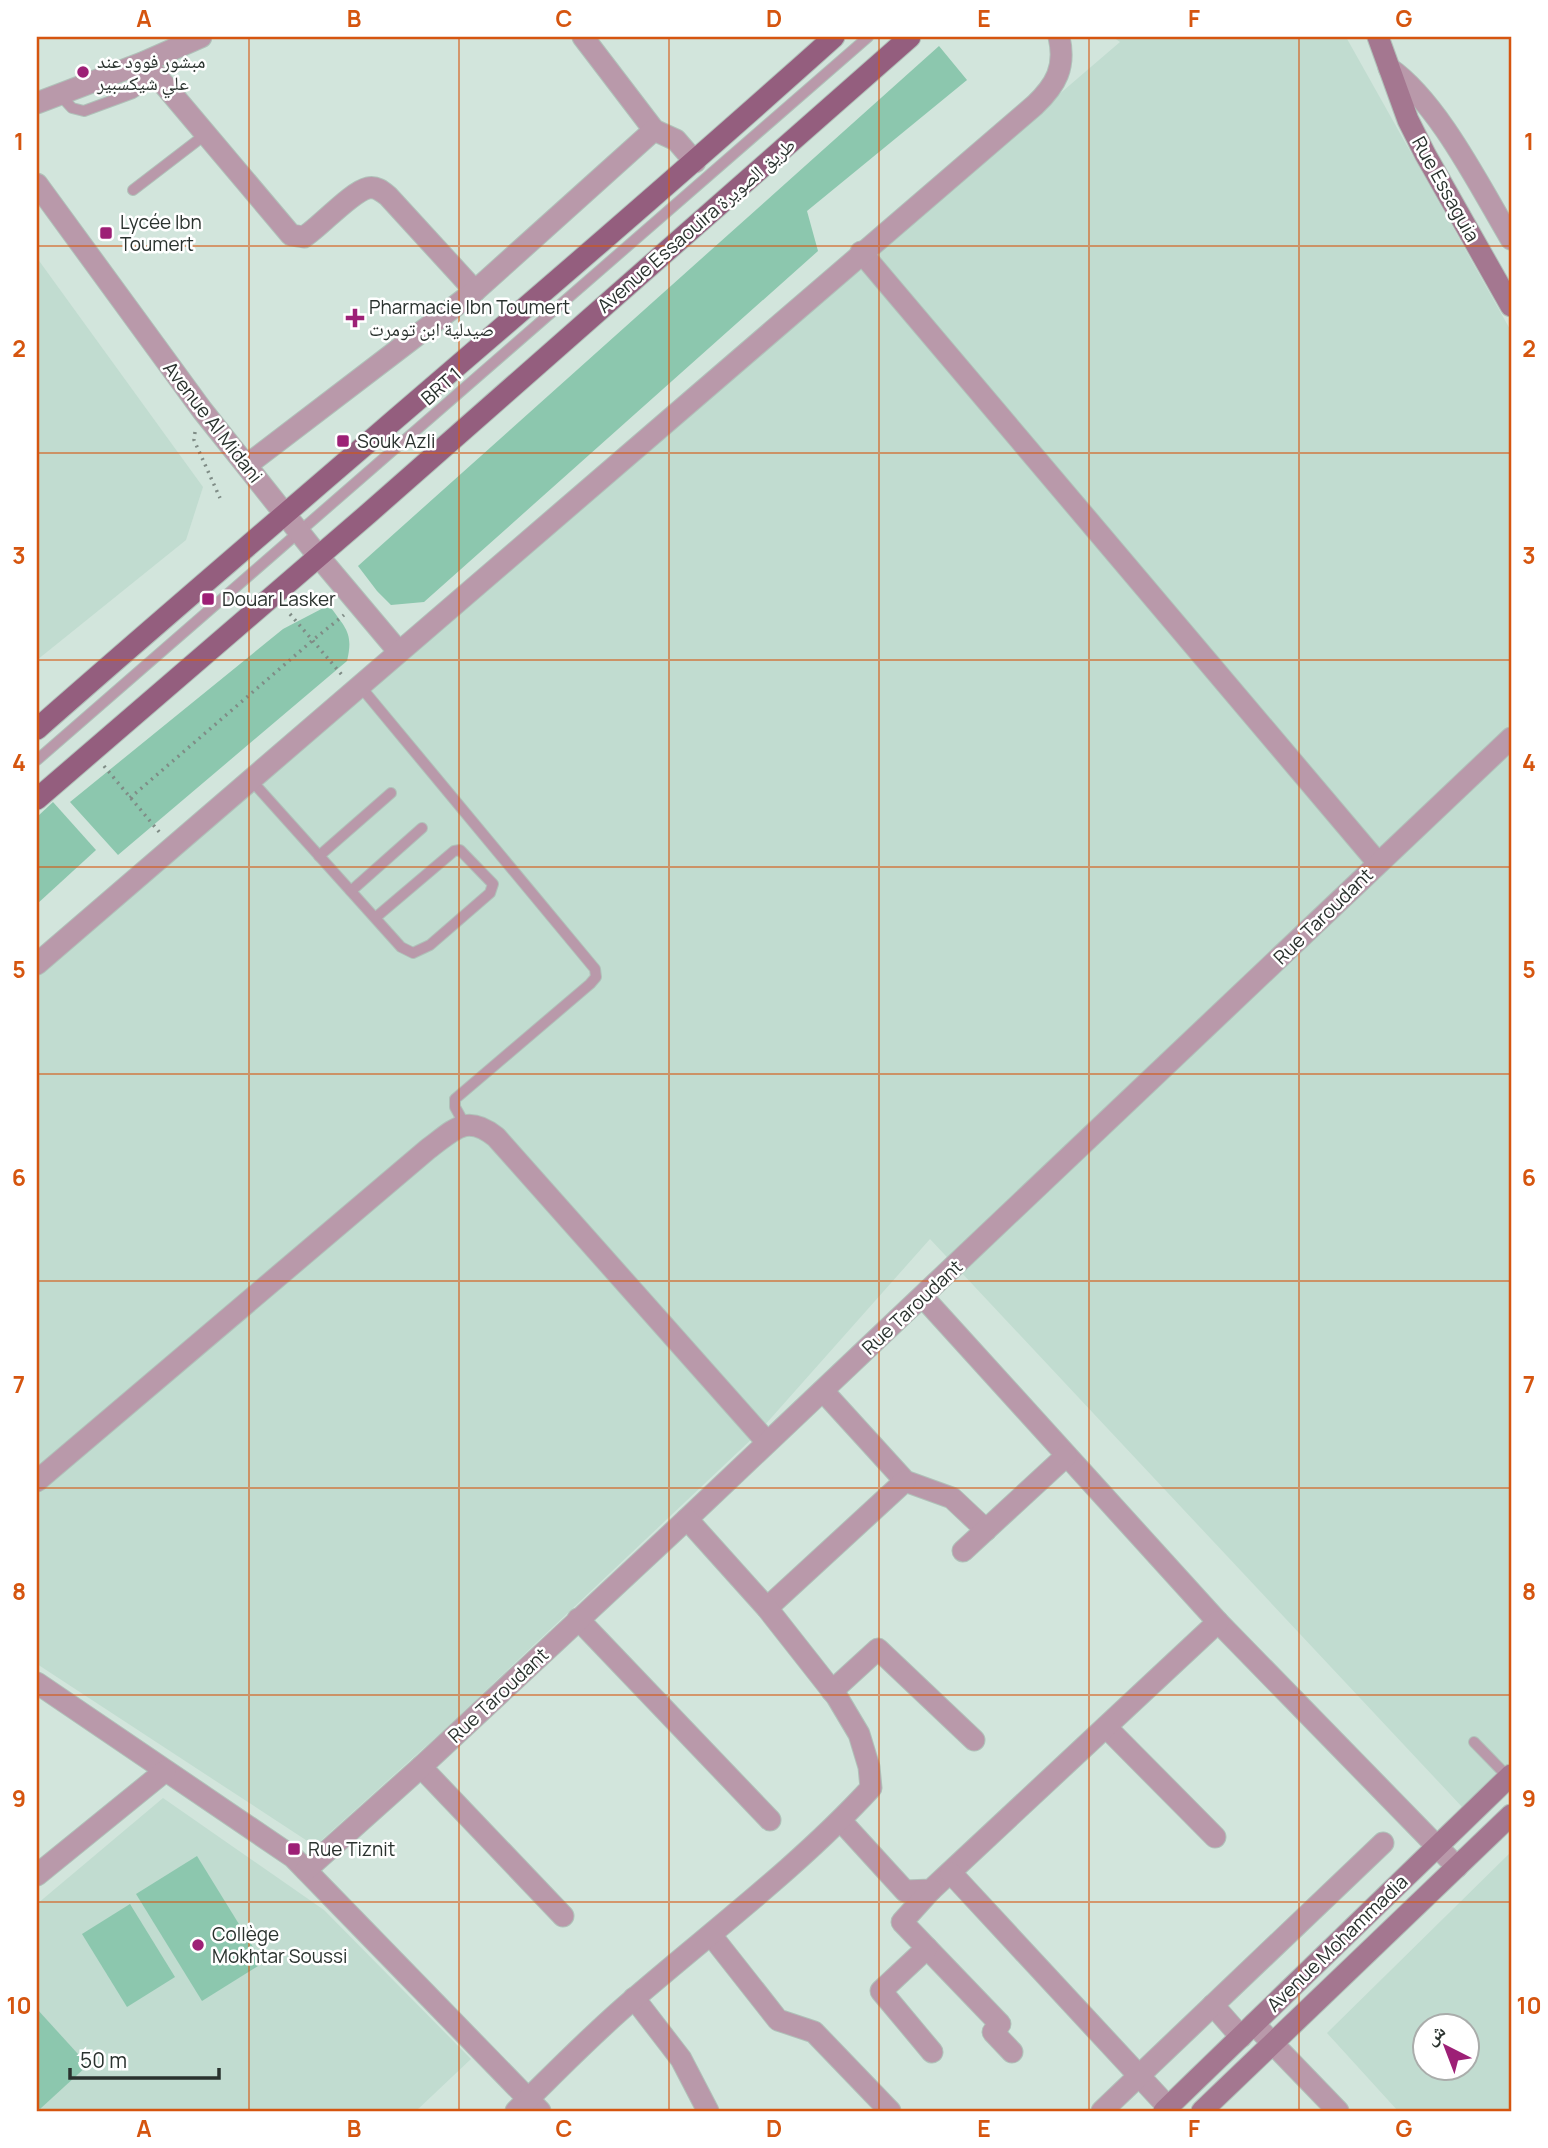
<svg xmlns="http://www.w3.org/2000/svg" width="1548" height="2148" font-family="Manrope,'Noto Naskh Arabic',sans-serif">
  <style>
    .built { fill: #c1dcd0; fill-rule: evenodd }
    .green { fill: #8cc7ae }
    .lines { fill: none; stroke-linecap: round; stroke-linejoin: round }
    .lane-casing { stroke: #b0c1b9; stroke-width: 12 }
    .street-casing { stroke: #b0c1b9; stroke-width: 23 }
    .secondary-casing { stroke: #b0c1b9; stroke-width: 23 }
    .primary-casing { stroke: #b0c1b9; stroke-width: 23 }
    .path { stroke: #7f8c86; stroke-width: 3.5; stroke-dasharray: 2 5; stroke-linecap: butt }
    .lane { stroke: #b999aa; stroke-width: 10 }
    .street { stroke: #b999aa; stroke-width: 21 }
    .secondary { stroke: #a47790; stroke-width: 21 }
    .primary { stroke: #945e7e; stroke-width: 21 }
    .grid { fill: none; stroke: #d5550f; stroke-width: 2; stroke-opacity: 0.55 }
    .poi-dot { fill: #9d2076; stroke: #fff; stroke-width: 2.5 }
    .labels { text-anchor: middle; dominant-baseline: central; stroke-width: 5; stroke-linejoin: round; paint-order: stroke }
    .poi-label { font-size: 19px; fill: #2a322e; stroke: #fff; text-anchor: start }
    .street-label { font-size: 19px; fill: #2a322e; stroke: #fff }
    .neatline { fill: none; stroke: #d5550f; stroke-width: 2.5 }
    .grid-label { font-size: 23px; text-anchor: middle; font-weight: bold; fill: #d5550f }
  </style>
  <rect width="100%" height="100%" fill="#d2e5dc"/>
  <g class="built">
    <polygon points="1113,37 1346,37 1511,331 1511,1763 1464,1809 930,1239 756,1435 445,1729 315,1846 37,1664 37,971 1120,42"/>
    <polygon points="37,258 203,487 186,540 37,660"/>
    <polygon points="163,1798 324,1910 471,2059 416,2111 37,2111 37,1904"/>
    <path d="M1511,1852V2111H1398L1327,2033ZM1468,2025V2068H1426V2025Z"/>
  </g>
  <g class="green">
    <polygon points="939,46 967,80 807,211 818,251 424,602 391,605 377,591 358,566"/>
    <path d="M329,605C345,628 354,632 347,661L118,855L70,802L283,629Z"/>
    <polygon points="53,802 96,850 37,904 37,817"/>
    <polygon points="197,1856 263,1963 202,2001 136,1894"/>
    <polygon points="130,1904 175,1977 127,2007 82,1934"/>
    <polygon points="37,2009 88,2065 40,2109 37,2106"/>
  </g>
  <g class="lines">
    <g class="lane-casing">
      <g id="lane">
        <polyline points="59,94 72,108 84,111 133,93 139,89 145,80 144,66"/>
        <polyline points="133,190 206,134"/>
        <polyline points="360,686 595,969 596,977 590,984 455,1099 455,1107 465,1125"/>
        <polyline points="37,760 868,37"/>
        <polyline points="251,780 401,947 413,953 430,945 490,893 493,884 460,850 454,851 375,918"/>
        <polyline points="319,856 391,793"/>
        <polyline points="351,891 422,828"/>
        <polyline points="1474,1742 1511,1780"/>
      </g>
    </g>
    <g class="street-casing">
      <g id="street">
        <polyline points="583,37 654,130"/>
        <path d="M145,62L291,235L304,237C321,226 351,192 368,188C376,186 382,191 388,196L475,291"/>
        <path d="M1389,68C1438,102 1480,187 1511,239"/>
        <polyline points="37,103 142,63 201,37"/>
        <polyline points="37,184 202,410 319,557 399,652"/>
        <polyline points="861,252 1378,863"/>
        <polyline points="247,465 475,291 654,130 676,140 695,162"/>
        <path d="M37,964L1035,105C1056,85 1066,67 1059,37"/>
        <polyline points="923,1297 1218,1622 1457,1867"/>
        <polyline points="823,1391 905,1481 952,1498 986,1530"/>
        <path d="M37,1481L428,1149C454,1130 466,1113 496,1137L767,1442"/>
        <polyline points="963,1551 1066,1456"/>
        <polyline points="767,1608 905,1481"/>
        <polyline points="578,1619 770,1820"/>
        <polyline points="37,1683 293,1857 540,2111"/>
        <polyline points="832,1691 878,1649 974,1740"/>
        <polyline points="1107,1728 1215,1837"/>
        <polyline points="421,1767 563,1916"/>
        <polyline points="841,1821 905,1891 931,1890 1218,1622"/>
        <polyline points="306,1870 421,1767 687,1519 1511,738"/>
        <polyline points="951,1873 1168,2107"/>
        <polyline points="37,1875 165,1771"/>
        <polyline points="931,1890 902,1922 1000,2024 993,2032 1012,2052"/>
        <polyline points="711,1935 778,2020 814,2032 890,2111"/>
        <polyline points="927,1948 881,1991 932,2052"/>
        <polyline points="634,1998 681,2059 708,2111"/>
        <polyline points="1213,2005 1241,2037"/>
        <polyline points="1254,2024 1338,2111"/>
        <path d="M516,2111C555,2073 594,2032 636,1997C715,1929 800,1865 871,1788L869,1767L859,1734L837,1697L767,1608L687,1519"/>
        <polyline points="1102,2111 1383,1843"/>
      </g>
    </g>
    <g class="secondary-casing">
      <g id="secondary">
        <polyline points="1378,37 1408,120 1425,154 1511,306"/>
        <polyline points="1164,2111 1511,1775"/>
        <polyline points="1202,2111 1511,1815"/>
      </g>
    </g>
    <g class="primary-casing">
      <g id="primary">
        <path d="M37,729C301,497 572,272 834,37"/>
        <polyline points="37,799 369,513 910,37"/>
      </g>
    </g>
    <g class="path">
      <polyline points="195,432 194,440 220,498"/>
      <polyline points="290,614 342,675"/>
      <polyline points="104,766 160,833"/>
      <polyline points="130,798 313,640 344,615"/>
    </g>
    <use href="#lane" class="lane"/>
    <use href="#street" class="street"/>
    <use href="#secondary" class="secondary"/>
    <use href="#primary" class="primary"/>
  </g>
  <path class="grid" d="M249,37V2111M459,37V2111M669,37V2111M879,37V2111M1089,37V2111M1299,37V2111M37,246H1511M37,453H1511M37,660H1511M37,867H1511M37,1074H1511M37,1281H1511M37,1488H1511M37,1695H1511M37,1902H1511"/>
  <g class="poi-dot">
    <circle cx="83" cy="72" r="7"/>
    <rect x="99" y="226" width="14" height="14" rx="3.5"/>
    <path d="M351.5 307.5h7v7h7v7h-7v7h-7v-7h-7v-7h7z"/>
    <rect x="336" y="434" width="14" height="14" rx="3.5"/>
    <rect x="201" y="592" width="14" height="14" rx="3.5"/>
    <rect x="287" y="1842" width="14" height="14" rx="3.5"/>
    <circle cx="198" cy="1945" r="7"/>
  </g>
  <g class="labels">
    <g class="poi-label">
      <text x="97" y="61">مبشور فوود عند<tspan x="97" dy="22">علي شيكسبير</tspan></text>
      <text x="120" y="222">Lycée Ibn<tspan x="120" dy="22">Toumert</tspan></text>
      <text x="369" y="307">Pharmacie Ibn Toumert<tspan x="369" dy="22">صيدلية ابن تومرت</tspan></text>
      <text x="357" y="441">Souk Azli</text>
      <text x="222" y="599">Douar Lasker</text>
      <text x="308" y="1849">Rue Tiznit</text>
      <text x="212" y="1934">Collège<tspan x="212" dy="22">Mokhtar Soussi</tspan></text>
    </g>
    <g class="street-label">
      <text transform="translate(1446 189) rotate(61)">Rue Essaguia</text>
      <text transform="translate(696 225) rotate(-41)">Avenue Essaouira طريق الصويرة</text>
      <text transform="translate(441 386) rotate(-41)">BRT 1</text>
      <text transform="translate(213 422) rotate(52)">Avenue Al Midani</text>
      <text transform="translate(1323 916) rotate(-44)">Rue Taroudant</text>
      <text transform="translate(912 1307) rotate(-43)">Rue Taroudant</text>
      <text transform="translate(498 1695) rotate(-43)">Rue Taroudant</text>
      <text transform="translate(1337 1943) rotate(-44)">Avenue Mohammadia</text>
    </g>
  </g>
  <rect width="1548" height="2148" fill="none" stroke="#ffffff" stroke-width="77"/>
  <g transform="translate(1446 2047) rotate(318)"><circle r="33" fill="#ffffff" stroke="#aaadab" stroke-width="2"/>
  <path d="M0-5L12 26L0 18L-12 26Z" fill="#9d2076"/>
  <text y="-10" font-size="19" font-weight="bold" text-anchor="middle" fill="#2a322e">ش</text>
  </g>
  <path d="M70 2068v10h149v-10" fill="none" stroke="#2a322e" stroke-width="3.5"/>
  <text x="80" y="2068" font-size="21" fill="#2a322e" stroke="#ffffff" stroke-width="5" paint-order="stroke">50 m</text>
  <rect x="38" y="38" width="1472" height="2072" class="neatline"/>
  <g class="grid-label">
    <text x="144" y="27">A</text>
    <text x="354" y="27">B</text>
    <text x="564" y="27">C</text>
    <text x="774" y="27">D</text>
    <text x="984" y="27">E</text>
    <text x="1194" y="27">F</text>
    <text x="1404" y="27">G</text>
    <text x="19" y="150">1</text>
    <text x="1529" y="150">1</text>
    <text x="19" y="357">2</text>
    <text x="1529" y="357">2</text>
    <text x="19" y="564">3</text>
    <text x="1529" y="564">3</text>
    <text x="19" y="771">4</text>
    <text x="1529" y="771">4</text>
    <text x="19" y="978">5</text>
    <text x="1529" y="978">5</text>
    <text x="19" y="1186">6</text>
    <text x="1529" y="1186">6</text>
    <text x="19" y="1393">7</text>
    <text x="1529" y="1393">7</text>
    <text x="19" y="1600">8</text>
    <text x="1529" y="1600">8</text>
    <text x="19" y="1807">9</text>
    <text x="1529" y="1807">9</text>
    <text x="19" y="2014">10</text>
    <text x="1529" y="2014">10</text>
    <text x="144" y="2137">A</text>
    <text x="354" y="2137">B</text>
    <text x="564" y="2137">C</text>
    <text x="774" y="2137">D</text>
    <text x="984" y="2137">E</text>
    <text x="1194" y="2137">F</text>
    <text x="1404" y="2137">G</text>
  </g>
</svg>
